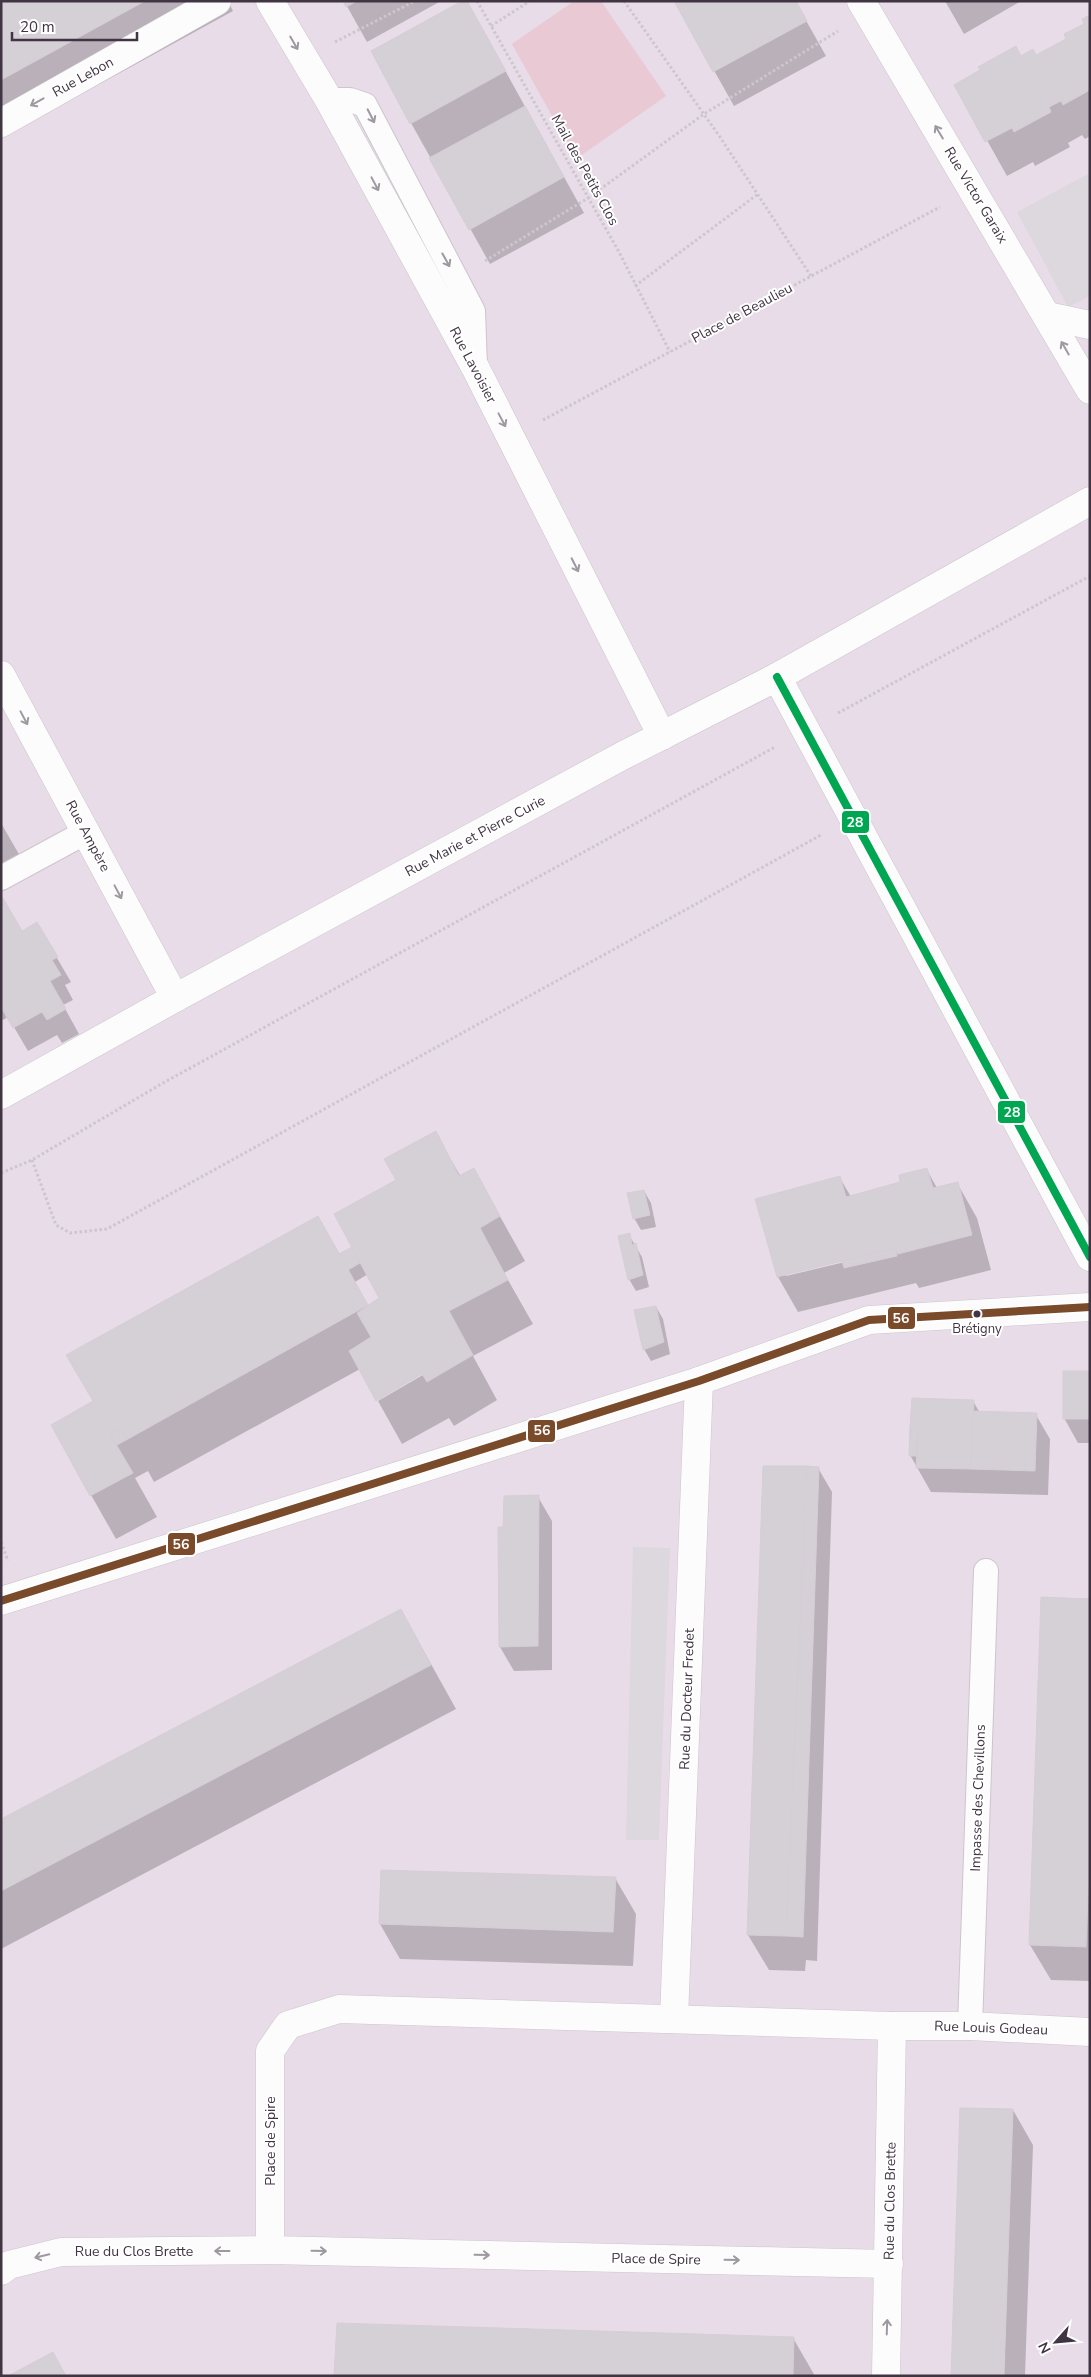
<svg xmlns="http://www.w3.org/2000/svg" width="1091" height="2377" font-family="'Nunito Sans',sans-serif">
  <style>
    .residential { fill: #e8dce8 }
    .green { fill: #e8c9d4 }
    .parking { fill: #ddd8dd }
    .shadow { fill: #0003; fill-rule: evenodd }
    .building { fill: #d5cfd6; stroke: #d5ced6 }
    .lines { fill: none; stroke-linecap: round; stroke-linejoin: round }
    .service-casing { stroke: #ccc5cc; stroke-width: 26 }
    .minor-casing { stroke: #ccc5cc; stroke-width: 29 }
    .path { stroke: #ccc7cc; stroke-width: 3; stroke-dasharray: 2.5 2.5; stroke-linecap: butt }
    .service { stroke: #fcfcfc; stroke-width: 24 }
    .minor { stroke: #fcfcfc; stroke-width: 28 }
    .bus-1-casing { stroke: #fff; stroke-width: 11 }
    .bus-2-casing { stroke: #fff; stroke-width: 11 }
    .bus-1 { stroke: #00a651; stroke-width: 8 }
    .bus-2 { stroke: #7a4b2a; stroke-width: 8 }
    .oneway { stroke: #9e98a0 }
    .bus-dot { fill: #413543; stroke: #fff; stroke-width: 2 }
    .labels { text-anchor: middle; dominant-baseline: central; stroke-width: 4; stroke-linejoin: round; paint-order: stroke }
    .bus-label { font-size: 13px; fill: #413543; stroke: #fff }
    .street-label { font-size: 14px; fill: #413543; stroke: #fff }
    .line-badge { stroke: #fff; stroke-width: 2 }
    .badge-label { font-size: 14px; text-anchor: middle; font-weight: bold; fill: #fff }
  </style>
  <rect width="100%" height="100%" fill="#eee8ee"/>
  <rect class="residential" x="1" y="1" width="1089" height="2375"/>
  <polygon class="green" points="574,1 601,1 666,96 576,159 512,44"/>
  <g class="parking">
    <polygon points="1090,173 1090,296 1068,307 1017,212"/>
    <polygon points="633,1547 670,1548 659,1840 626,1840"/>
  </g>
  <g class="shadow">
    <polygon points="1,1 228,1 233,11 1,138"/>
    <polygon points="344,1 441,1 367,42"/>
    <polygon points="675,1 795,1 826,56 734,106"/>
    <polygon points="945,1 1021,1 964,34"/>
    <polygon points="1090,17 1090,136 1085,139 1082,135 1068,143 1070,147 1035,166 1033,162 1007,176 956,85 1021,57 1036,56 1068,39 1086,24"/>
    <polygon points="486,36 584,213 490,264 411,123"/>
    <polygon points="1,823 20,856 1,865"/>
    <polygon points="1,901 22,932 37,924 71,982 65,985 73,1000 63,1005 79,1034 62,1043 57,1035 28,1051 8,1017 3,1020 1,1017"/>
    <path d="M435,1133L461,1177L474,1170L525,1261L504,1273L533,1324L473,1356L497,1400L454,1426L449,1418L402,1444L378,1401L428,1372L360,1369L154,1482L148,1471L135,1478L157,1517L116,1539L52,1426L353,1248L398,1180ZM368,1274L381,1298L368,1307L355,1282Z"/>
    <path d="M927,1170L937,1188L957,1183L977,1218L991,1270L919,1288L916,1283L798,1312L778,1277L757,1200L840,1178L851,1197L901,1182ZM848,1259L849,1261L786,1276V1274Z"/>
    <polygon points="644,1191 651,1203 656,1227 641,1230 634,1218"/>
    <polygon points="629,1235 642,1257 649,1287 636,1291 629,1279"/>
    <polygon points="656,1307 663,1319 670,1354 651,1361 644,1349"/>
    <polygon points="1090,1372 1090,1443 1078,1443 1064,1418"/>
    <polygon points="973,1401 980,1413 1036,1415 1050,1439 1048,1495 931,1492 910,1455 911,1428"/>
    <polygon points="818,1468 832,1492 817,1961 806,1960 805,1971 769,1970 748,1935"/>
    <polygon points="538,1497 552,1521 552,1670 514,1671 500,1647 505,1528"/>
    <polygon points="1090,1600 1090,1981 1051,1980 1030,1945"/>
    <polygon points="401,1610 456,1709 1,1949 1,1822"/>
    <polygon points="615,1878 636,1914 633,1966 400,1959 380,1924"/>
    <polygon points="1013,2110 1033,2145 1025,2376 952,2376"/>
    <polygon points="793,2338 815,2376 335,2376"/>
  </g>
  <g class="building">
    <polygon points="1,1 145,1 1,80"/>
    <polygon points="343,1 357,1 346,7"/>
    <polygon points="462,1 467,1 506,71 410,124 371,51"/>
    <polygon points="674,1 796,1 807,21 713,72"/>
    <polygon points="1090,15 1090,90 1063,105 1061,101 1049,107 1051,112 1014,132 1012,128 985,142 954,85 980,70 978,67 1016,46 1021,56 1033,49 1036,55 1066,39 1064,34 1084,24 1082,19"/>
    <polygon points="525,106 564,177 469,230 429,158"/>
    <polygon points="3,898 22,931 37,922 58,957 52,960 61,975 50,981 66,1009 47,1020 42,1012 13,1028 1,1007 1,899"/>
    <polygon points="436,1131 459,1176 474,1168 500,1216 480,1228 508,1280 449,1311 473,1355 427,1382 422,1374 376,1401 349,1351 371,1337 357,1313 379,1298 334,1214 396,1180 384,1159"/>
    <polygon points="927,1168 933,1188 958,1182 972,1235 898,1254 896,1248 777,1277 755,1199 840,1176 846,1197 900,1182 899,1175"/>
    <polygon points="644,1190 650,1215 633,1219 627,1193"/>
    <polygon points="318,1216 368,1305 128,1439 122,1427 110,1434 133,1473 90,1496 51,1425 93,1401 66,1355"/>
    <polygon points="630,1233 632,1245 636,1243 643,1275 628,1280 618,1236"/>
    <polygon points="352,1247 360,1263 348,1270 339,1254"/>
    <polygon points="896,1248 897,1256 844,1268 842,1261"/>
    <polygon points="656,1306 664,1342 643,1350 634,1310"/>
    <rect x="1063" y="1371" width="27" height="48"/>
    <polygon points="912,1398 974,1400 971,1469 916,1468 918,1429 910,1428"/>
    <polygon points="973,1411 1037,1413 1035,1471 971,1469"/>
    <polygon points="122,1427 128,1439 117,1445 110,1434"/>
    <polygon points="910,1428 918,1429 916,1456 909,1456"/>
    <polygon points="763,1466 807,1466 786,1936 747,1935"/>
    <polygon points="807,1466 819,1467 803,1937 786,1936"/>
    <polygon points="539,1495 538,1646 499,1647 498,1527 503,1527 504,1496"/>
    <polygon points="1041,1597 1090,1599 1090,1847 1086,1947 1029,1945"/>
    <polygon points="401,1609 431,1665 1,1891 1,1819"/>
    <polygon points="381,1870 616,1877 613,1932 379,1924"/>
    <polygon points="960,2108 1013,2109 1004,2376 951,2376"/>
    <polygon points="337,2323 794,2337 793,2376 334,2376"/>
    <polygon points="53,2352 66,2376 8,2376"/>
  </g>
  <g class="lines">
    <g class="service-casing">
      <g id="service">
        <polyline points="329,100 350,100 365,105 473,311 475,367"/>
        <polyline points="1,878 86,832"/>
        <polyline points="970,2026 986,1571"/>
      </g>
    </g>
    <g class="minor-casing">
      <g id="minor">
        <polyline points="270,1 329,100 475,367 662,736"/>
        <polyline points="861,1 1090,390"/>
        <polyline points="1,123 217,1"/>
        <polyline points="1047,316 1090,325"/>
        <polyline points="1,675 175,998"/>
        <polyline points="777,677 1090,1257"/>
        <polyline points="1,1095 175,998 622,756 777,677 1090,501"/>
        <polyline points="1,1601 699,1381 869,1320 1090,1307"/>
        <polyline points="674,2018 699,1381"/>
        <polyline points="270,2250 270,2051 288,2025 339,2009 892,2026 970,2026 1090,2032"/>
        <polyline points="1,2271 9,2265 61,2252 270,2250 889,2264"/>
        <polyline points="886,2376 892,2026"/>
      </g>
    </g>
    <g class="path">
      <polyline points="477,1 619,252 670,352"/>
      <polyline points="624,1 720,137 811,276"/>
      <polyline points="491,26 530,1"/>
      <polyline points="335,42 415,1"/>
      <polyline points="485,261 588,198 704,114 838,31"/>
      <polyline points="635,286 758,194"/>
      <polyline points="543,420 940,207"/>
      <polyline points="838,713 1090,576"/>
      <polyline points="32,1160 56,1225 70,1233 107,1229 821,835"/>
      <polyline points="1,1173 32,1160 163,1083 775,747"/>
      <polyline points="1,1542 8,1561"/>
    </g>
    <use href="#service" class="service"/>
    <use href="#minor" class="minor"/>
    <g class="bus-1-casing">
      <polyline id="bus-1" points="777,677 1090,1257"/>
    </g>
    <g class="bus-2-casing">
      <polyline id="bus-2" points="1,1601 699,1381 869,1320 1090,1307"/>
    </g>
    <use href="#bus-1" class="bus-1"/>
    <use href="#bus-2" class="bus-2"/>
  </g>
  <defs><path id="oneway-shaft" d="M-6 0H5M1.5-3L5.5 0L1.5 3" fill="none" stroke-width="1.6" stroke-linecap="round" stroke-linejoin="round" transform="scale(1.25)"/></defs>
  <g class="oneway">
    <use href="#oneway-shaft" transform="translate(294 43) rotate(60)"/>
    <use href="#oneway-shaft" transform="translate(37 102) rotate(151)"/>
    <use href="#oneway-shaft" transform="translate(371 116) rotate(63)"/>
    <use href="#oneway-shaft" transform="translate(939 132) rotate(-121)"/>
    <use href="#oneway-shaft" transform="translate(375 184) rotate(62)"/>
    <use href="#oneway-shaft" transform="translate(446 260) rotate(61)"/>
    <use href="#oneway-shaft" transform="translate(1065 348) rotate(-120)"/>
    <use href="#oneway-shaft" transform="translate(502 420) rotate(62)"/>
    <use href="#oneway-shaft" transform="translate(575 565) rotate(63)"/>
    <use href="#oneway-shaft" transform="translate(24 718) rotate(62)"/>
    <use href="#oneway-shaft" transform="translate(118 892) rotate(62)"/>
    <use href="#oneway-shaft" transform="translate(222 2251) rotate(180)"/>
    <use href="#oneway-shaft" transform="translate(319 2251) rotate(1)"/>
    <use href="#oneway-shaft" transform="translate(482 2255) rotate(1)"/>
    <use href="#oneway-shaft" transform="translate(42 2256) rotate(166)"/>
    <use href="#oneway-shaft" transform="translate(732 2260) rotate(1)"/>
    <use href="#oneway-shaft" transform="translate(887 2327) rotate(-88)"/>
  </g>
  <circle class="bus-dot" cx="977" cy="1314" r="4.5"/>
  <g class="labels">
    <g class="bus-label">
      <text x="977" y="1329">Brétigny</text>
    </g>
    <g class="street-label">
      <text transform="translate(83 77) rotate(-29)">Rue Lebon</text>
      <text transform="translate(585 170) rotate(61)">Mail des Petits Clos</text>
      <text transform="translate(976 195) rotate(59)">Rue Victor Garaix</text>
      <text transform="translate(742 313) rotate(-28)">Place de Beaulieu</text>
      <text transform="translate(473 365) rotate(62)">Rue Lavoisier</text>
      <text transform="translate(88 836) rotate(62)">Rue Ampère</text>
      <text transform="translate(475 836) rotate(-28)">Rue Marie et Pierre Curie</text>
      <text transform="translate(687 1699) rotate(-88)">Rue du Docteur Fredet</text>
      <text transform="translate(978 1798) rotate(-88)">Impasse des Chevillons</text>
      <text transform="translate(991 2028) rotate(2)">Rue Louis Godeau</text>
      <text transform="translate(270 2141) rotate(-90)">Place de Spire</text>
      <text transform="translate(890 2201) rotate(-89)">Rue du Clos Brette</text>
      <text x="134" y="2251">Rue du Clos Brette</text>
      <text transform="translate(656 2259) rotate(1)">Place de Spire</text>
    </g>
  </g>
  <g class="line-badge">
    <rect x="841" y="810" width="29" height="24" rx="5" fill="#00a651"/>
    <rect x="997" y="1100" width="29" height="24" rx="5" fill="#00a651"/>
    <rect x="887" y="1306" width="29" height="24" rx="5" fill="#7a4b2a"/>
    <rect x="527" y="1419" width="29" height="24" rx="5" fill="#7a4b2a"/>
    <rect x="167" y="1532" width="29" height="24" rx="5" fill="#7a4b2a"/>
  </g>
  <g class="badge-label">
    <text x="855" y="827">28</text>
    <text x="1012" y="1117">28</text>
    <text x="901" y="1323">56</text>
    <text x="542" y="1435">56</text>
    <text x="181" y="1549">56</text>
  </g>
  <rect width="1091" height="2377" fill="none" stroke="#413543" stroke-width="5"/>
  <g transform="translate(1056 2342) rotate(243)" stroke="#ffffff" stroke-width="4" paint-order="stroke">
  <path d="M0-4L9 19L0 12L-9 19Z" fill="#413543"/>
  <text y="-8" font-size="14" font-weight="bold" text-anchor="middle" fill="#413543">N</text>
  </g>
  <path d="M12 32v8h125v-8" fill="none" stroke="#413543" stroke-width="2.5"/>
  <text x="20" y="32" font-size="15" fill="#413543" stroke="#ffffff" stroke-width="4" paint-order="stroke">20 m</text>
</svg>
